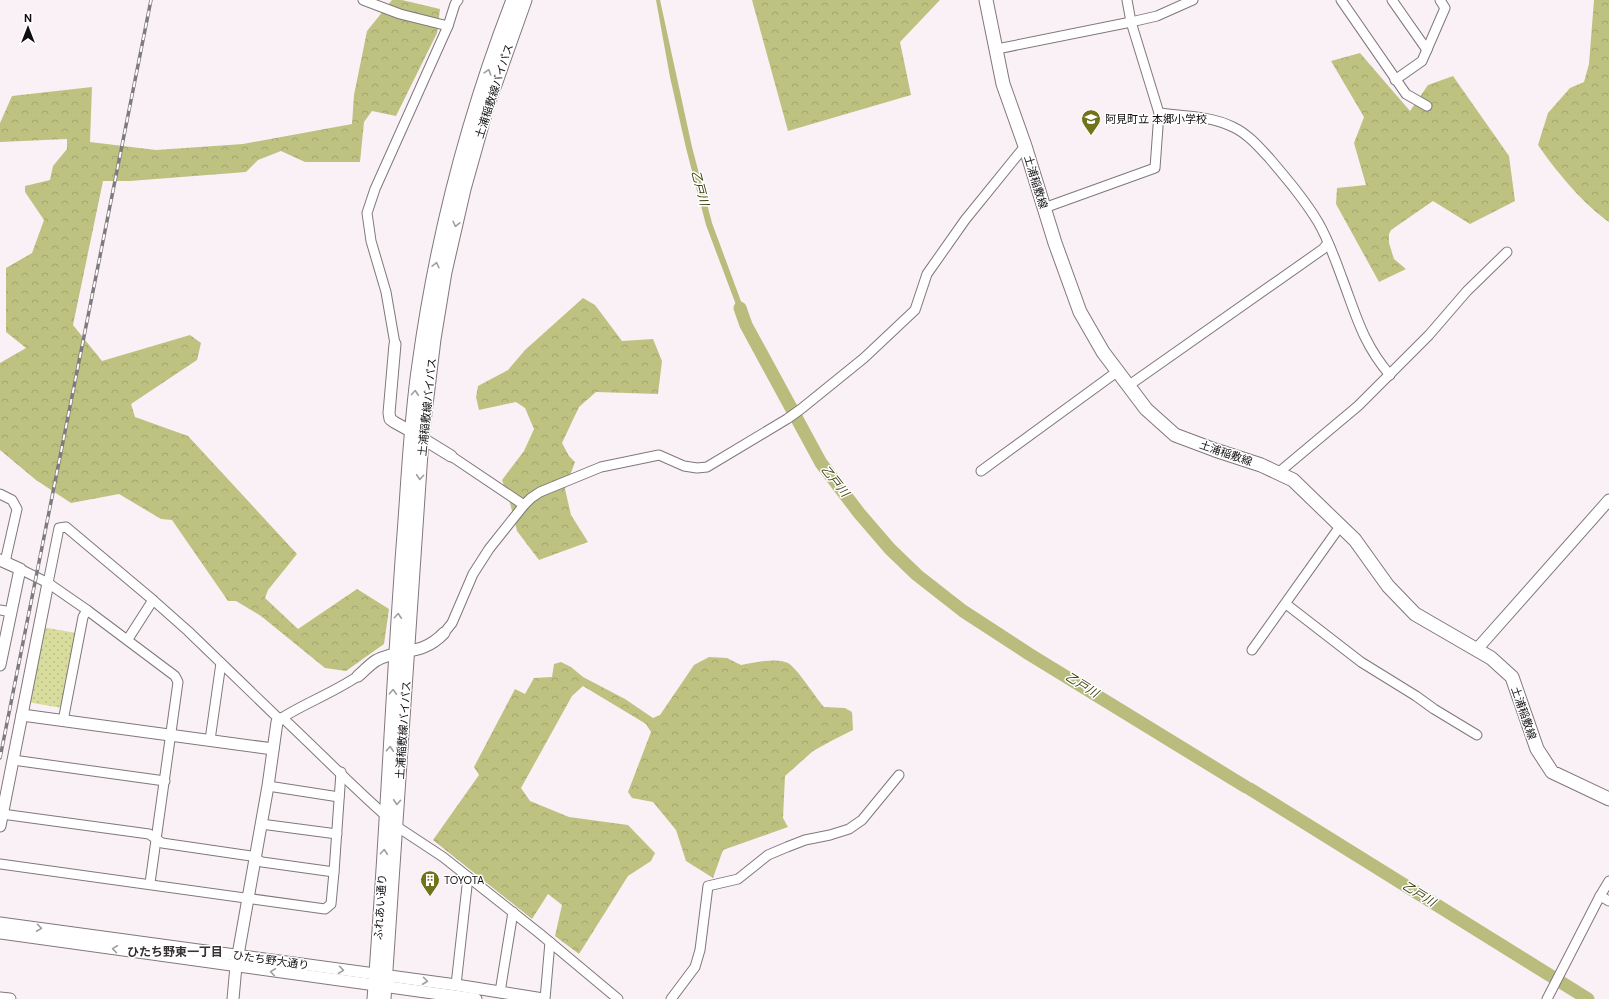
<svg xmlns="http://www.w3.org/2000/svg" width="1609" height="999" font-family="'DM Sans','Noto Sans JP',sans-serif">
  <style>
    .forest { fill: url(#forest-crowns) }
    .park { fill: url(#park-dots) }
    .water { fill: #b8bc7c }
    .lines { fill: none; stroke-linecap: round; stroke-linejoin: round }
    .river { stroke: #b8bc7c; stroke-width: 13 }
    .minor-casing { stroke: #80777c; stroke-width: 11 }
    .tertiary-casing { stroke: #80777c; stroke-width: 13 }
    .primary-casing { stroke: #80777c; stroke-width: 15 }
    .minor { stroke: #fff; stroke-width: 9 }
    .tertiary { stroke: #fff; stroke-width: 11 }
    .primary { stroke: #fff; stroke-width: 13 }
    .rail-casing { stroke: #7f7a7d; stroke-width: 3.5 }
    .rail { stroke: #fff; stroke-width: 2; stroke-dasharray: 6; stroke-linecap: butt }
    .oneway { stroke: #a09f9f }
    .labels { text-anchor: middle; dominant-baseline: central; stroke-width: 3; stroke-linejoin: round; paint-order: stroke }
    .street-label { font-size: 11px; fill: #110e10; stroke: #fff }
    .poi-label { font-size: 11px; fill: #110e10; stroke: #fff; text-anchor: start }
    .water-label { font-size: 12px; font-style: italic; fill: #3f400f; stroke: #fff }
    .neighbourhood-label { font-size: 12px; font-weight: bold; fill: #362f33; stroke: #fff }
  </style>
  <defs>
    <pattern id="forest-crowns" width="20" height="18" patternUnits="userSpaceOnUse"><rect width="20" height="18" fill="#bdc281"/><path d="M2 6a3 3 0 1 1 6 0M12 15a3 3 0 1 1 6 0" fill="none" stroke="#a1a66e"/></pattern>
    <pattern id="park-dots" width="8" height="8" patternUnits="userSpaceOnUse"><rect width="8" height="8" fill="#d8dd9e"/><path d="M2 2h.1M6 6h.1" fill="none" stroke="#b8bc87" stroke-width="1.8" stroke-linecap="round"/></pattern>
  </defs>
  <rect width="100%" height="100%" fill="#faf1f6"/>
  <g class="forest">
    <polygon points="392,0 402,0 440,9 437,33 396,116 372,111 364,122 360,162 305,162 281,151 258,160 246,172 130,181 103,181 73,325 102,361 190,335 201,343 197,360 131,404 135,417 188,436 297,554 268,590 265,598 298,629 357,589 389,609 384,644 346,671 325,668 261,616 236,601 228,601 172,520 161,519 119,494 71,503 36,480 0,450 0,363 26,348 6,332 6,268 32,253 44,220 25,192 25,186 50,180 53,166 67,149 67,139 0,142 0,123 12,96 92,87 90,142 156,150 243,144 352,124 354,95 367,31"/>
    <polygon points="752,0 940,0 900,42 911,95 788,131"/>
    <path d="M1594,0H1609V222C1584,205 1555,170 1538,145L1548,113L1570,88L1584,82L1589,64Z"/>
    <polygon points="1360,53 1410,111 1428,85 1453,76 1509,156 1515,201 1470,224 1433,201 1391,230 1389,234 1389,243 1394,259 1406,269 1379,282 1336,204 1337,188 1366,185 1354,143 1364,117 1331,61"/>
    <polygon points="583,298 595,305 622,341 653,339 662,361 658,394 596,392 579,407 562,443 569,456 575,462 565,489 571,515 588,542 539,560 517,531 510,503 502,480 524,451 534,429 525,408 516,402 479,410 476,397 478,386 508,370 525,350"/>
    <path d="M709,657L727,658L741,665C753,663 776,657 788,663C798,669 815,697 824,707L845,708L852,712L853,730L833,740L813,751L785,776L783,818L788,827L723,850L713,878L686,861L676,830L653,802L632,798L628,792L651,732L646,724L583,686L572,696L521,788L530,801L569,817L628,825L655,853L651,861L628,876L579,954L555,936L562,905L548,894L532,919L433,840L479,775L474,767L515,689L525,694L534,678L552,677L554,664L561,662L571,667L583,677L625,699L653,718L660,715L694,665Z"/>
  </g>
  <polygon class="park" points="42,627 76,633 62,708 27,702"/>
  <polygon class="water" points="656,0 660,0 692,147 712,223 749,323 744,326 706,225 686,148 670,77"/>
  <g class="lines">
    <g class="river">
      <polyline points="740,308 746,325 821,463 859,513 890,549 917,575 963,611 1029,654 1246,787"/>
      <polyline points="1250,789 1588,999"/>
    </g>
    <g class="minor-casing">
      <g id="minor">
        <polyline points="363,0 400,14 448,26"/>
        <polyline points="1341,0 1406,94 1427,106"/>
        <polyline points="1392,0 1427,50"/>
        <polyline points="997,49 1131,22 1157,16 1193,0"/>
        <polyline points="1395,80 1422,61 1445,8 1440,0"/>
        <path d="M1159,113C1184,116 1211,116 1233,127C1248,134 1259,147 1270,159C1287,179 1304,199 1318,222C1328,239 1335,259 1342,278C1356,315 1363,344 1390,375"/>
        <polyline points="1044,208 1155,168 1159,113 1131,22 1127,0"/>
        <polyline points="395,344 386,292 371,241 367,213 375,189 448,26 455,4 458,0"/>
        <polyline points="1128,386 1323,249 1328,243"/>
        <polyline points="451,456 524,505"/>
        <polyline points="981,471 1118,371"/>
        <polyline points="1278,473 1358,406 1429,335 1467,291 1507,252"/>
        <polyline points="0,494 12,500 17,509 5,562"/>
        <polyline points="20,569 48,583 87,610 175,676 178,682 150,883"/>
        <path d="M48,583L59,528L66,527L153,600L188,631L277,717L286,721C320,753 352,786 386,816"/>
        <polyline points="1286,604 1361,662 1416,696 1434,709 1477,735"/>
        <polyline points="0,610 11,612"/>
        <polyline points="444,633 452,623 473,574 489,549 524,505 531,498 540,492 601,467 659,455 684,466 697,468 707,467 787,419 801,409 864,358 915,310 927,274 965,220 1025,146"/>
        <polyline points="128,639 153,600"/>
        <polyline points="1252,650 1341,525"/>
        <path d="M280,719C305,703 333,693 358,676"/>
        <polyline points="63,721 83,617 87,610"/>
        <polyline points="210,740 221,663"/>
        <polyline points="13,760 165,781"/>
        <polyline points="268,786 339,797"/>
        <polyline points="2,814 149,834 162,843 251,856 262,862 334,872"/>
        <polyline points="261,824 337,834"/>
        <polyline points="396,826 443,857 539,933 618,999"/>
        <polyline points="0,864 325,909 331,904 334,872 341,772"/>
        <polyline points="1600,896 1609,901"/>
        <polyline points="456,985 468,877"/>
        <polyline points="500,992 513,912"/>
        <polyline points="545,999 550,942"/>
        <polyline points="671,999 695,967 700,950 708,886 738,879 768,855 787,847 805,840 830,835 849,829 862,820 899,775"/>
        <polyline points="1547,999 1600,896 1609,881"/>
      </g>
    </g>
    <g class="tertiary-casing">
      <g id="tertiary">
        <polyline points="395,344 389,413 390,419 394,422 412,432 451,456"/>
        <polyline points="0,560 20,569 0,665"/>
        <polyline points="1477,649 1609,500"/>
        <path d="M358,676C364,671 370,664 377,660C402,647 421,657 444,633"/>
        <polyline points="22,715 273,749"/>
        <polyline points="0,826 48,583"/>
        <polyline points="0,923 456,985 543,999"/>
        <polyline points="0,933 476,999"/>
        <polyline points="0,998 10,999"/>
        <polyline points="233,999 236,966 268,786 277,722 280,719"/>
      </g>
    </g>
    <g class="primary-casing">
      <g id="primary">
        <polyline points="986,0 1003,84 1025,146 1055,243 1080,312 1103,352 1146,409 1175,435 1215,450 1261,465 1293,480 1355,540 1388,586 1415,614 1491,658 1512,677 1537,749 1552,772 1609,799"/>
        <path d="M374,999C386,848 392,697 403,547C408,486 410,424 419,364C436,241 468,116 513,0"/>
        <polyline points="384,999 422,438 434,339 445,272 464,189 487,107 525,0"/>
      </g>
    </g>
    <use href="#minor" class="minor"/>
    <use href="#tertiary" class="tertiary"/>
    <use href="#primary" class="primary"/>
    <g class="rail-casing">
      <polyline id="rail" points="0,758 151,0"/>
    </g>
    <use href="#rail" class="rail"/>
  </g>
  <defs><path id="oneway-chevron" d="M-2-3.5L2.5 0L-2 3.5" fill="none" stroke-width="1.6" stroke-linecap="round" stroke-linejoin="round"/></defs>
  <g class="oneway">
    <use href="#oneway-chevron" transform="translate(488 72) rotate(-72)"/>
    <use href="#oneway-chevron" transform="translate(456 224) rotate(103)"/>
    <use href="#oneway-chevron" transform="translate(436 265) rotate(-77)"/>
    <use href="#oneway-chevron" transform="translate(415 393) rotate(-85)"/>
    <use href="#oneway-chevron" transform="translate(420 477) rotate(94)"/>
    <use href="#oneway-chevron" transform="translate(398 616) rotate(-86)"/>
    <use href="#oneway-chevron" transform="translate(393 692) rotate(-87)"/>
    <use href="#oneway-chevron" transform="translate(390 749) rotate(-87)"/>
    <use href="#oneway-chevron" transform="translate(397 802) rotate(94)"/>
    <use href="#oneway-chevron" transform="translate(384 852) rotate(-85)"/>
    <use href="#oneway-chevron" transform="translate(39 928) rotate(8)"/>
    <use href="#oneway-chevron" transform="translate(115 949) rotate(-172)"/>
    <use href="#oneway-chevron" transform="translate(341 970) rotate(8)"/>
    <use href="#oneway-chevron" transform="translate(273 972) rotate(-172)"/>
    <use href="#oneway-chevron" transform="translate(425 981) rotate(7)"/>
  </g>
  <defs>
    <g id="school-pin" transform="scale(1)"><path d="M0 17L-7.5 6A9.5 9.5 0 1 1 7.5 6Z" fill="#707319" stroke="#fff"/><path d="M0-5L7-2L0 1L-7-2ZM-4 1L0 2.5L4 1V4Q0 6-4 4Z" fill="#fff"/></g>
    <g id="building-pin" transform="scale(1)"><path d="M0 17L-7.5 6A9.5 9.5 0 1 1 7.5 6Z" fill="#707319" stroke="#fff"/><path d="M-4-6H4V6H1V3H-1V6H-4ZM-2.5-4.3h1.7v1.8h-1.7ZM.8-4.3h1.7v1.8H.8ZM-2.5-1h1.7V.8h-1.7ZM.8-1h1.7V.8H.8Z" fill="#fff"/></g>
  </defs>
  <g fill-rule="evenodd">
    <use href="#school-pin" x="1091" y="119"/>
    <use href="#building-pin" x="430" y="880"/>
  </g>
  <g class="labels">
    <g class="street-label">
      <text transform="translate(494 91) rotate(-72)">土浦稲敷線バイパス</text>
      <text transform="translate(1036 182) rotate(73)">土浦稲敷線</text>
      <text transform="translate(427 407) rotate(-84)">土浦稲敷線バイパス</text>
      <text transform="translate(1226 453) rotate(19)">土浦稲敷線</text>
      <text transform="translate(1524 713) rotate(71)">土浦稲敷線</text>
      <text transform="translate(403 730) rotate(-86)">土浦稲敷線バイパス</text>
      <text transform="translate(380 907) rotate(-86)">ふれあい通り</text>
      <text transform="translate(271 960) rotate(8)">ひたち野大通り</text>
    </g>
    <g class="poi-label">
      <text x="1105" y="119">阿見町立 本郷小学校</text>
      <text x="444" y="880">TOYOTA</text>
    </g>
    <g class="water-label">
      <text transform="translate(700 188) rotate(75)">乙戸川</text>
      <text transform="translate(835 481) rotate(51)">乙戸川</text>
      <text transform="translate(1082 685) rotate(32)">乙戸川</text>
      <text transform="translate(1419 894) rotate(32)">乙戸川</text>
    </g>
    <g class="neighbourhood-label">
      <text x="175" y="952">ひたち野東一丁目</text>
    </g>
  </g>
  <g transform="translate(28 28)" stroke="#ffffff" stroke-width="3" paint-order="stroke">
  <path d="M0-3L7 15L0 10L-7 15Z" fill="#110e10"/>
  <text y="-6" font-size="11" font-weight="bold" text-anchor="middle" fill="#110e10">N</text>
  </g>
</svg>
